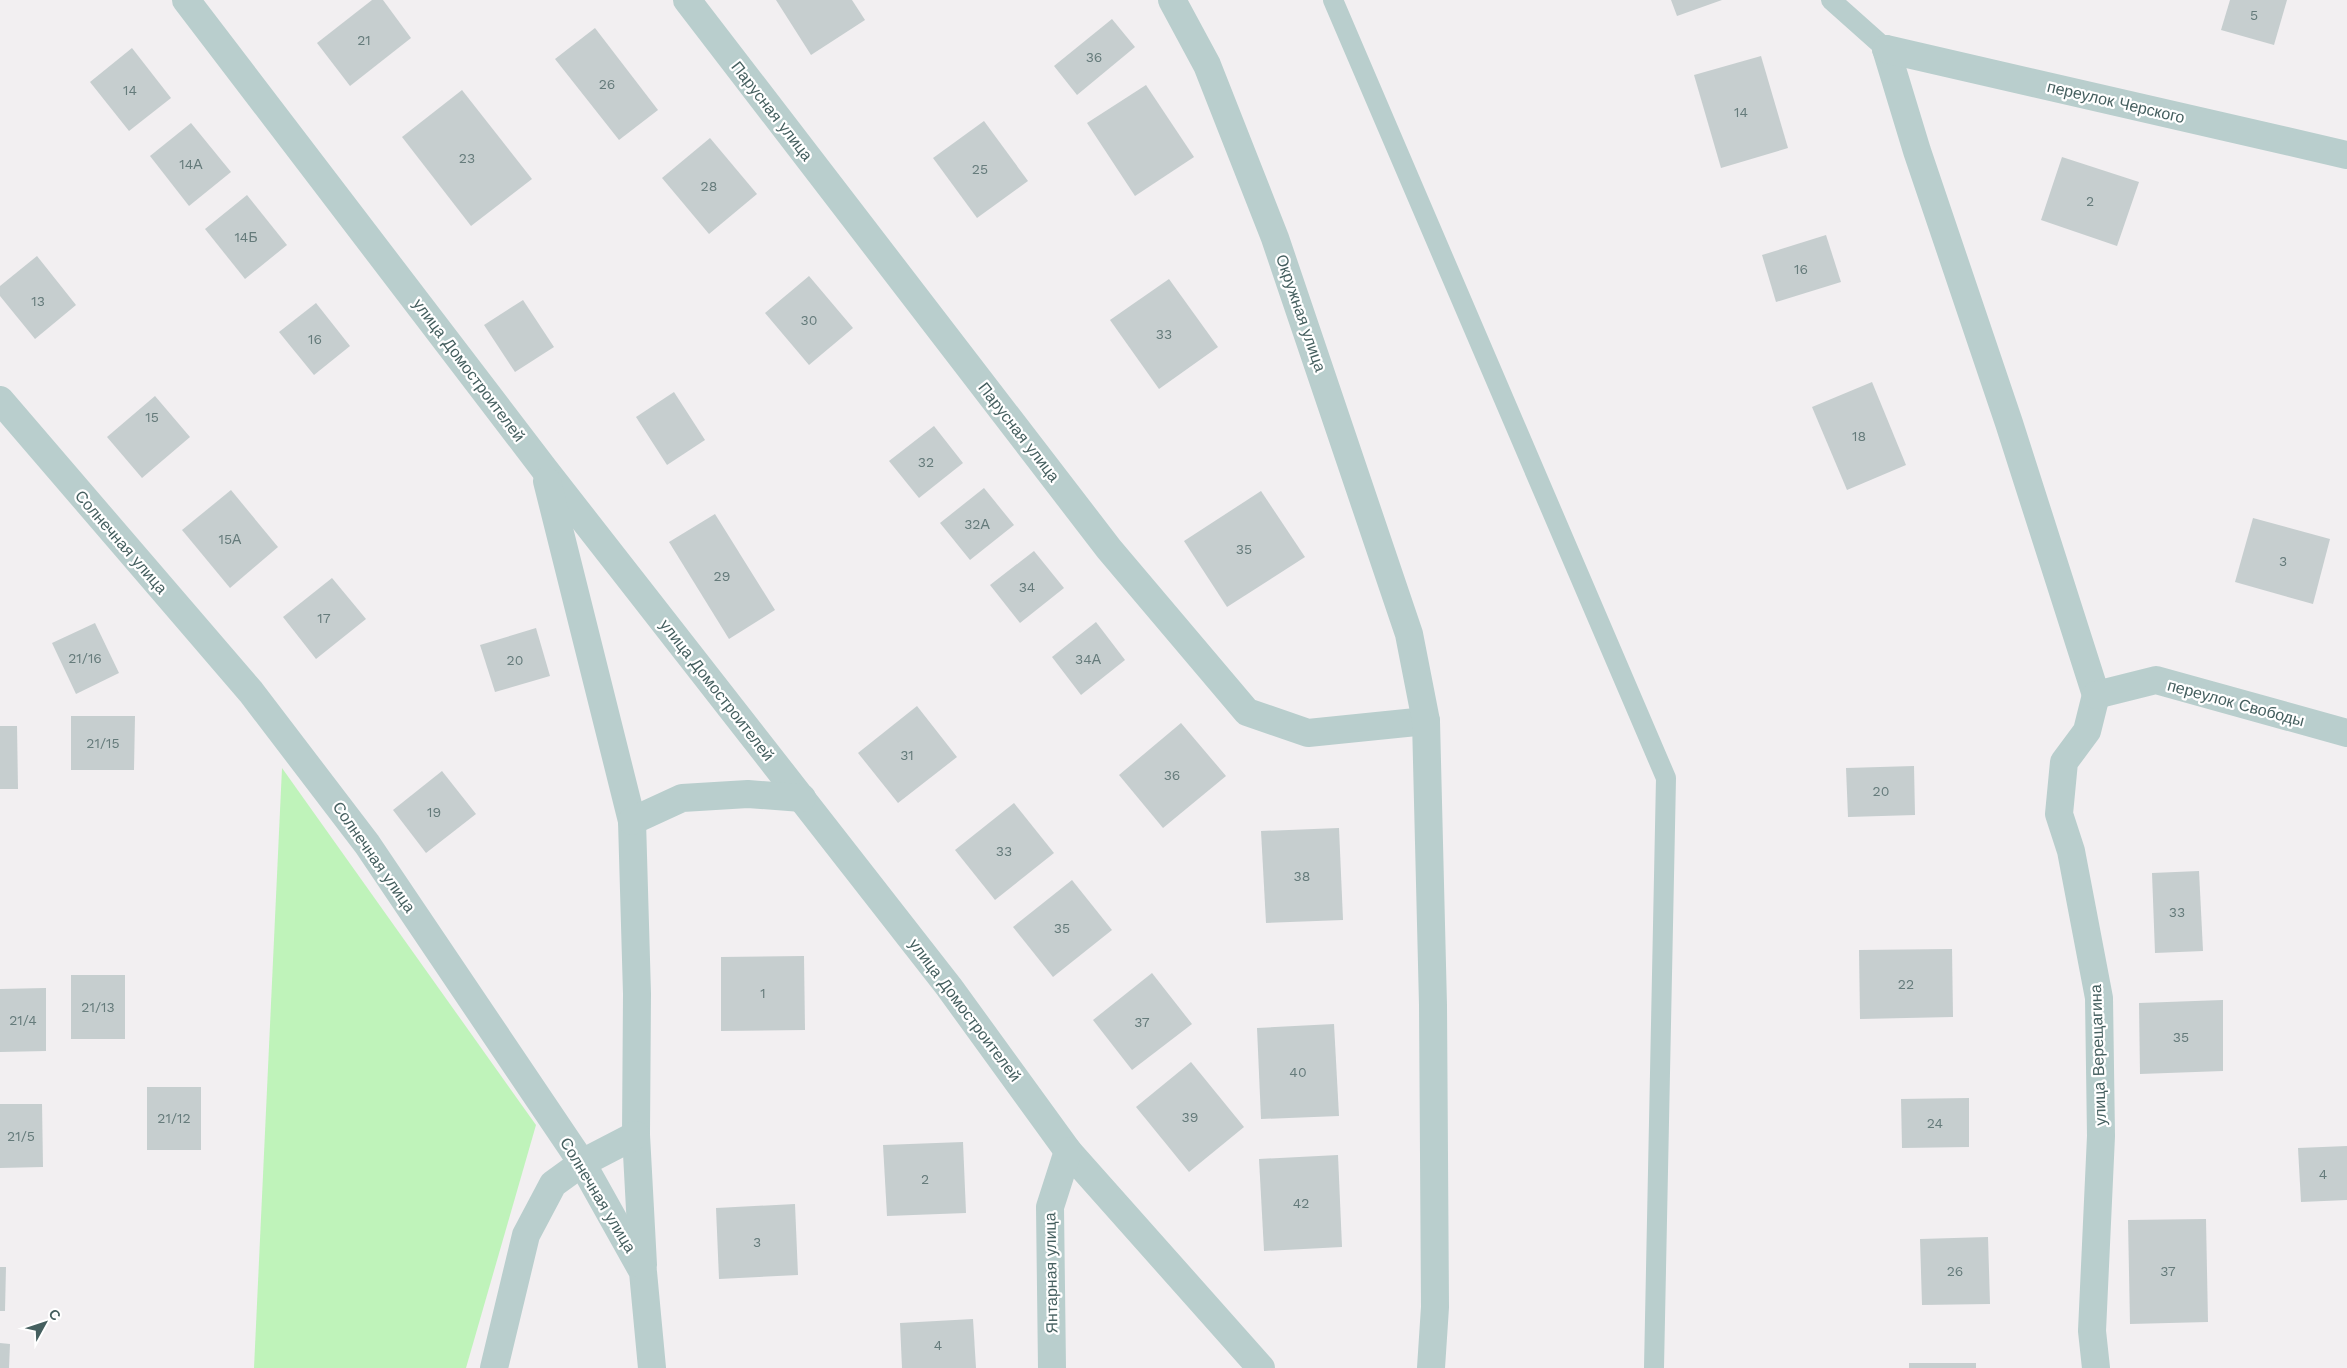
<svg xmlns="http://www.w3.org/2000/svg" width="2347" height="1368" font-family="'Work Sans',sans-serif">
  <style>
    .green { fill: #bff3ba }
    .building { fill: #c6cecf }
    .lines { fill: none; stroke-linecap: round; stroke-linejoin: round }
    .service { stroke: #b9cecd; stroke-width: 20 }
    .minor { stroke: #b9cecd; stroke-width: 28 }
    .labels { text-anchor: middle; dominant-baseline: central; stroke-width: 4.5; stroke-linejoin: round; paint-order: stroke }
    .number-label { font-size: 14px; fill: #657b7b }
    .street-label { font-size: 16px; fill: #455f5f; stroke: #fff }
  </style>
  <rect width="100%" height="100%" fill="#f2eff1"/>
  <polygon class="green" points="282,768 536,1125 466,1368 254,1368"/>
  <g class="building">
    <polygon points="372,0 383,0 411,38 350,86 317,43"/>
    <polygon points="776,0 852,0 865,20 811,55"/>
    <polygon points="1671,0 1722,0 1677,16"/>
    <polygon points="2230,0 2287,0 2274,45 2221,30"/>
    <polygon points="1112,19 1135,47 1077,95 1054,66"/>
    <polygon points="595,28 658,110 619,140 555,59"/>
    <polygon points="132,48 171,98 129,131 90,82"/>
    <polygon points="1761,56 1788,148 1721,168 1694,75"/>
    <polygon points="1146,85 1194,157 1135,196 1087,123"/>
    <polygon points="462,90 532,179 471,226 402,137"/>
    <polygon points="984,121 1028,181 977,218 933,158"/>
    <polygon points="191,123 231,172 189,206 150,156"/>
    <polygon points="710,138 757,194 709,234 662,178"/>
    <polygon points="2062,157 2139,182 2117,246 2041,220"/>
    <polygon points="247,195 287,245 245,279 205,229"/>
    <polygon points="1826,235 1841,282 1776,302 1762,255"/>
    <polygon points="37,256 76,305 35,339 0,296 0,286"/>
    <polygon points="809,276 853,328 809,365 765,313"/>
    <polygon points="1169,279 1218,347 1159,389 1110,320"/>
    <polygon points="523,300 554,347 515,372 484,325"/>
    <polygon points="316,303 350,346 314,375 279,332"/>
    <polygon points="1872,382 1906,465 1847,490 1812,407"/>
    <polygon points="674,392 705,440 667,465 636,417"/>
    <polygon points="155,396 190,437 142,478 107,437"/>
    <polygon points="934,426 963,463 919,498 889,461"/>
    <polygon points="984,488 1014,525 970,560 940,523"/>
    <polygon points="231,490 278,547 230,588 182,530"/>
    <polygon points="1261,491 1305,557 1227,607 1184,541"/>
    <polygon points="715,514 775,610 729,639 669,542"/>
    <polygon points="2253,518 2330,539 2313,604 2235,582"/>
    <polygon points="1034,551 1064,588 1020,623 990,585"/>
    <polygon points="332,578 366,619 316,659 283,617"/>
    <polygon points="1096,622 1125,660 1081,695 1052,657"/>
    <polygon points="95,623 119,673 76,694 52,643"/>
    <polygon points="536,628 550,676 495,692 480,645"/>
    <polygon points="917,706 957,757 898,803 858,753"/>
    <polygon points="71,716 135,716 134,770 71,770"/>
    <polygon points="1181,723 1226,776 1163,828 1119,775"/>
    <polygon points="0,726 17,726 18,789 0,789"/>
    <polygon points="1914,766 1915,815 1848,817 1846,768"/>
    <polygon points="442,771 476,814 426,853 393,810"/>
    <polygon points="1014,803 1054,853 995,900 955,850"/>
    <polygon points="1339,828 1343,920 1266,923 1261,831"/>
    <polygon points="2199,871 2203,951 2155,953 2152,873"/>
    <polygon points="1072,880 1112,930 1053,977 1013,927"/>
    <polygon points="1952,949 1953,1017 1860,1019 1859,950"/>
    <polygon points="804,956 805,1030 721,1031 721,957"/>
    <polygon points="1152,973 1192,1024 1132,1070 1093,1020"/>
    <rect x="71" y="975" width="54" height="64"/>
    <polygon points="46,988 46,1051 0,1052 0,989"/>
    <polygon points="2223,1000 2223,1071 2140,1074 2139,1003"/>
    <polygon points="1334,1024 1339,1116 1261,1119 1257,1028"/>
    <polygon points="1191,1062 1244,1127 1189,1172 1136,1107"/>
    <rect x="147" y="1087" width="54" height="63"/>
    <polygon points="1969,1098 1969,1147 1902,1148 1901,1099"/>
    <polygon points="0,1104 42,1104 43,1167 0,1168"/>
    <polygon points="963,1142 966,1213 887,1216 883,1145"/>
    <polygon points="2347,1146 2347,1200 2301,1202 2298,1148"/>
    <polygon points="1338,1155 1342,1247 1264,1251 1259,1159"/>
    <polygon points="795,1204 798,1275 719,1279 716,1208"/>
    <polygon points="2206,1219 2208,1322 2130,1324 2128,1220"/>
    <polygon points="1988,1237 1990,1304 1922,1305 1920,1239"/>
    <polygon points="0,1267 6,1267 5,1311 0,1311"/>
    <polygon points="973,1319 976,1368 902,1368 900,1323"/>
    <polygon points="0,1343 10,1344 9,1368 0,1368"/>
    <rect x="1909" y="1363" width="67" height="5"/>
  </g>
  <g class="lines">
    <g class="service">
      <polyline points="1333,0 1666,778 1654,1368"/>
      <polyline points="1831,0 1886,49"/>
    </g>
    <g class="minor">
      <polyline points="186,0 545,470 949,987 1068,1151 1261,1368"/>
      <polyline points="687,0 1109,549 1247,712 1308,733 1426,721"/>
      <polyline points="1172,0 1207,65 1275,238 1409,634 1426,721 1433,1005 1435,1307 1431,1368"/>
      <polyline points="1886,49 1917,151 2009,423 2096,695"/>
      <polyline points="1886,49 2347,155"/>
      <polyline points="0,400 251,692 367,844 582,1163 643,1272 652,1368"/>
      <polyline points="547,481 632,821 637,994 636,1135 643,1265"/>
      <polyline points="2096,695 2087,731 2064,762 2059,814 2071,851 2099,998 2101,1136 2092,1331 2096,1368"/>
      <polyline points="2096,695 2156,680 2347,733"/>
      <polyline points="632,821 682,798 748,794 802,798"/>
      <polyline points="494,1368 526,1235 553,1184 582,1163 636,1135"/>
      <polyline points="1052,1368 1050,1207 1068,1151"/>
    </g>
  </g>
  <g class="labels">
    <g class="number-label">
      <text x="2254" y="15">5</text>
      <text x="364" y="40">21</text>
      <text x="1094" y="57">36</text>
      <text x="607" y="84">26</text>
      <text x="130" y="90">14</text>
      <text x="1741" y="112">14</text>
      <text x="467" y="158">23</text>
      <text x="191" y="164">14А</text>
      <text x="980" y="169">25</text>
      <text x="709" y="186">28</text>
      <text x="2090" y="201">2</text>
      <text x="246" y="237">14Б</text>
      <text x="1801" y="269">16</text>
      <text x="38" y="301">13</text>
      <text x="809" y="320">30</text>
      <text x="1164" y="334">33</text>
      <text x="315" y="339">16</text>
      <text x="152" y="417">15</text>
      <text x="1859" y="436">18</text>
      <text x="926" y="462">32</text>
      <text x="977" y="524">32А</text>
      <text x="230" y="539">15А</text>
      <text x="1244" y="549">35</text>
      <text x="2283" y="561">3</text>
      <text x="722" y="576">29</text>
      <text x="1027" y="587">34</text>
      <text x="324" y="618">17</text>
      <text x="85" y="658">21/16</text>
      <text x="1088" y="659">34А</text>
      <text x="515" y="660">20</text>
      <text x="103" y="743">21/15</text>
      <text x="907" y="755">31</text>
      <text x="1172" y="775">36</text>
      <text x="1881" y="791">20</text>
      <text x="434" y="812">19</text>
      <text x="1004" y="851">33</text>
      <text x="1302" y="876">38</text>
      <text x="2177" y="912">33</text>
      <text x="1062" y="928">35</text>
      <text x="1906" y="984">22</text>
      <text x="763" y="993">1</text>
      <text x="98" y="1007">21/13</text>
      <text x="23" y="1020">21/4</text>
      <text x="1142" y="1022">37</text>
      <text x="2181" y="1037">35</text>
      <text x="1298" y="1072">40</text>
      <text x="1190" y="1117">39</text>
      <text x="174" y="1118">21/12</text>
      <text x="1935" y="1123">24</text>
      <text x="21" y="1136">21/5</text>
      <text x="2323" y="1174">4</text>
      <text x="925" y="1179">2</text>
      <text x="1301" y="1203">42</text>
      <text x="757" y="1242">3</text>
      <text x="1955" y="1271">26</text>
      <text x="2168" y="1271">37</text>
      <text x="938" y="1345">4</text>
    </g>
    <g class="street-label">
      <text transform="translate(2116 102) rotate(13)">переулок Черского</text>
      <text transform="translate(772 111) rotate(52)">Парусная улица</text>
      <text transform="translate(1301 313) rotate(71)">Окружная улица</text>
      <text transform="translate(469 370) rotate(53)">улица Домостроителей</text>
      <text transform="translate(1019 432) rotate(52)">Парусная улица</text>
      <text transform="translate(121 542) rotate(49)">Солнечная улица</text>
      <text transform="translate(717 690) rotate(52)">улица Домостроителей</text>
      <text transform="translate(2236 703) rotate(15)">переулок Свободы</text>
      <text transform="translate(374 857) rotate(55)">Солнечная улица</text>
      <text transform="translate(965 1010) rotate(53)">улица Домостроителей</text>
      <text transform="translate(2098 1055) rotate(-92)">улица Верещагина</text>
      <text transform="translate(598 1195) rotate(59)">Солнечная улица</text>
      <text transform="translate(1051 1273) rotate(-91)">Янтарная улица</text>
    </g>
  </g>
  <g transform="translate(45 1323) rotate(50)" stroke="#ffffff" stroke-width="4" paint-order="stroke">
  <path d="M0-4L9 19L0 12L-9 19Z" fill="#455f5f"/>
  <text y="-8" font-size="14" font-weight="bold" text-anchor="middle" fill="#455f5f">С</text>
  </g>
</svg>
